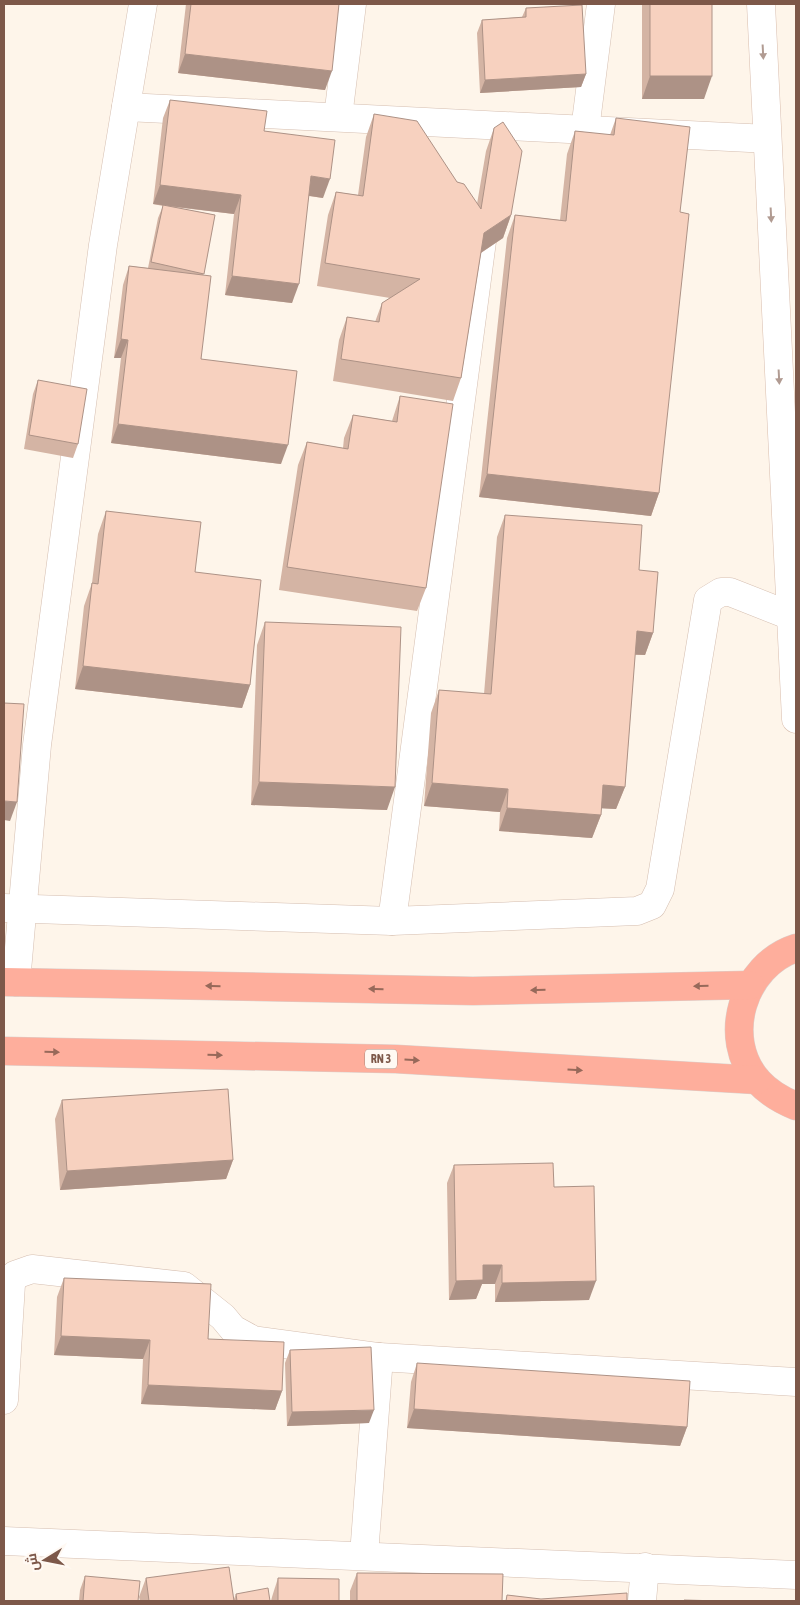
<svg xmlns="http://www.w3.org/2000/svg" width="800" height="1605" font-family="'Asap Condensed',Cairo,sans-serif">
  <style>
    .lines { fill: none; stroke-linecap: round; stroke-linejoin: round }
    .street-casing { stroke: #d5beb0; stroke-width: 29 }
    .secondary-casing { stroke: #d9bdad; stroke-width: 29 }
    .highway-casing { stroke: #dbd0cc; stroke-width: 29 }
    .street { stroke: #fff; stroke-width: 28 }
    .secondary { stroke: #fff; stroke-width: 28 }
    .highway { stroke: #feae9c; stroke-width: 28 }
    .wall { fill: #d4b4a4 }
    .shaded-wall { fill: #ad9286 }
    .building { fill: #f7d1bf; stroke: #ad9286 }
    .oneway { fill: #b19b92 }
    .oneway2 { fill: #97695a }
    .labels { text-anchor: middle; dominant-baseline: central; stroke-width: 4.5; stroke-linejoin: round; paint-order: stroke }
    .shield { fill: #fff9f3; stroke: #a4887c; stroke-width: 1 }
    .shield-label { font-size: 12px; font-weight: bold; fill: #7d5849 }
  </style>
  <rect width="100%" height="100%" fill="#fef5ea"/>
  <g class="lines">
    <g class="street-casing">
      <g id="street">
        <polyline points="126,107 767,139"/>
        <polyline points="338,117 352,4"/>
        <polyline points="585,130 601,4"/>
        <polyline points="4,908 392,921 637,911 652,905 660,889 708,600 721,592 730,592 796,618"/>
        <polyline points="392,921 484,226"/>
        <polyline points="16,982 37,745 103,245 143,4"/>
        <polyline points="4,1400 11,1284 15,1275 32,1269 184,1286 223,1317 233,1329 253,1340 379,1357 796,1382"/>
        <polyline points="4,1541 796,1575"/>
        <polyline points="364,1555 379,1357"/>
        <polyline points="642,1601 645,1567"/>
      </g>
    </g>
    <g class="secondary-casing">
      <polyline id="secondary" points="761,4 796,719"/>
    </g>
    <g class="highway-casing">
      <g id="highway">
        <path d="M796,948C743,965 720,1038 758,1081C769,1093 781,1100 796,1106"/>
        <polyline points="4,982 473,991 750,985"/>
        <polyline points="4,1051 396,1059 757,1080"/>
      </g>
    </g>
    <use href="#street" class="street"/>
    <use href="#secondary" class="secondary"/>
    <use href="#highway" class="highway"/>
  </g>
  <g class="wall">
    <polygon points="186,4 339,4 325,90 178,73"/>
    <polygon points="642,4 712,4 704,99 642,99"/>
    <polygon points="526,8 586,74 581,87 480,93 477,33 482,20 522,17"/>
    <polygon points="170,100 264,131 323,198 309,196 292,303 225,295 234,214 174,207 215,215 203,275 201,359 281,464 111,443 121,358 114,358 123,285 129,266 148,268 158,218 163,206 153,204 163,118"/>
    <polygon points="374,114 457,182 477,204 486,151 494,128 511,215 503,238 481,253 461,378 453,401 333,381 339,340 347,317 375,322 382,303 390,298 317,286 328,215 336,192 358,195 366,137"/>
    <polygon points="616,118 680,212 659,493 651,516 479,497 507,238 515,215 560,220 567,154 575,131 610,135"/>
    <polygon points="38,380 78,444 73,458 24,449 33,394"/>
    <polygon points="400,396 426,588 417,611 279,590 298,465 307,442 343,448 344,438 353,415 392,421"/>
    <polygon points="106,511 195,572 250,685 242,708 75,689 84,606 92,583 98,534"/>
    <polygon points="505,515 639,570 653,633 645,655 635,655 625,787 616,809 601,808 601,815 592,838 499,831 500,812 424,806 431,713 439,690 484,694 497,537"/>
    <polygon points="265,622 387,810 251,805 257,645"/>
    <polygon points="62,1100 233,1160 226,1179 60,1190 55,1119"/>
    <polygon points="454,1165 554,1187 589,1300 495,1302 495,1284 482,1284 476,1299 449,1300 447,1183"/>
    <polygon points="64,1278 208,1339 282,1391 275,1410 141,1404 143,1359 54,1355 57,1297"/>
    <polygon points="290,1350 369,1423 287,1426 285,1363"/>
    <polygon points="417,1363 687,1427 680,1446 407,1428 411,1382"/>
    <polygon points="357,1573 502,1601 350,1601 350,1591"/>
    <polygon points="85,1576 138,1601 79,1601 80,1590"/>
    <polygon points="146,1578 234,1599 236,1594 270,1601 140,1601 139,1597"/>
    <polygon points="278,1578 339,1601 271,1601 272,1597"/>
  </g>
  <g class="shaded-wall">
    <polygon points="185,54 332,71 325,90 178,73"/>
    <polygon points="586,74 581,87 480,93 485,80"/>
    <polygon points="650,76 712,76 704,99 642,99"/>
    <polygon points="311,176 330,179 323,198 304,195"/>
    <polygon points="160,185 241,195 234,214 153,204"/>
    <polygon points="511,215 503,238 476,256 484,233"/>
    <polygon points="232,276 299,284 292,303 225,295"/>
    <polygon points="121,339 128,340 121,358 114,358"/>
    <polygon points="118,424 288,445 281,464 111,443"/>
    <polygon points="487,474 659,493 651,516 479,497"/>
    <polygon points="637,631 653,633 645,655 628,654"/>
    <polygon points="83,666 250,685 242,708 75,689"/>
    <polygon points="259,782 395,787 387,810 251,805"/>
    <polygon points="432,783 508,789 500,812 424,806"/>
    <polygon points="603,785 625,787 616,809 595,808"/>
    <polygon points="4,801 17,802 10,821 4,820"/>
    <polygon points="507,808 601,815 592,838 499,831"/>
    <polygon points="233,1160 226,1179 60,1190 67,1171"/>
    <polygon points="483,1265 502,1265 495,1284 482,1284 476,1299 449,1300 456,1281"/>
    <polygon points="596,1281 589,1300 495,1302 502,1283"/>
    <polygon points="61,1336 150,1340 143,1359 54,1355"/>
    <polygon points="148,1385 282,1391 275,1410 141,1404"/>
    <polygon points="414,1409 687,1427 680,1446 407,1428"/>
    <polygon points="374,1410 369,1423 287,1426 292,1412"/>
  </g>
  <g class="building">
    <polygon points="191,4 339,4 332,71 185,54"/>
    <rect x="650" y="4" width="62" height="72"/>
    <polygon points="582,5 586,74 485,80 482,20 526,17 526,8"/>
    <polygon points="170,100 267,111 264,131 335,140 330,179 311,176 299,284 232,276 241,195 160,185"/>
    <polygon points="374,114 417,121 457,182 464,184 481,209 494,128 503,122 522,151 511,215 484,233 461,378 341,359 347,317 379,322 382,303 420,279 325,263 336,192 363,196"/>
    <polygon points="616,118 690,127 680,212 689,214 659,493 487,474 515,215 566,221 575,131 614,135"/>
    <polygon points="163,205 215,215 204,274 151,262"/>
    <polygon points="129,266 211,276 201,359 297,371 288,445 118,424 128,340 121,339"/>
    <polygon points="38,380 87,389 78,444 29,435"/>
    <polygon points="400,396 453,404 426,588 287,567 307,442 348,449 353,415 397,422"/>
    <polygon points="106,511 201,522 195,572 261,580 250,685 83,666 92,583 98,584"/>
    <polygon points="505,515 642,525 639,570 658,572 653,633 637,631 625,787 603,785 601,815 507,808 508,789 432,783 439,690 491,694"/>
    <polygon points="265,622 401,627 395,787 259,782"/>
    <polygon points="4,703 24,704 17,802 4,801"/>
    <polygon points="228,1089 233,1160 67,1171 62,1100"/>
    <polygon points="553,1163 554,1187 594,1186 596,1281 502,1283 502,1265 483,1265 483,1280 456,1281 454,1165"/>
    <polygon points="64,1278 211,1284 208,1339 284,1342 282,1391 148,1385 150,1340 61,1336"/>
    <polygon points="371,1347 374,1410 292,1412 290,1350"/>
    <polygon points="417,1363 690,1381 687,1427 414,1409"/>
    <polygon points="229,1567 234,1601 149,1601 146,1578"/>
    <polygon points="357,1573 503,1574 502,1601 357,1601"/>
    <polygon points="85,1576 140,1581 138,1601 83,1601"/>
    <polygon points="278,1578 339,1579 339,1601 278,1601"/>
    <polygon points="268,1588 270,1601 237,1601 236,1594"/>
    <polygon points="627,1593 627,1601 506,1601 507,1595 541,1599"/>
    <polygon points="684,1600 721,1601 684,1601"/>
  </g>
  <defs><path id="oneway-solid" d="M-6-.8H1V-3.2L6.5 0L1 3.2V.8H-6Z" transform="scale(1.25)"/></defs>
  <g class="oneway">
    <use href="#oneway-solid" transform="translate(763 52) rotate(87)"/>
    <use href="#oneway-solid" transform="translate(771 215) rotate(87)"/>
    <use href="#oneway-solid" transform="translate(779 377) rotate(87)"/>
  </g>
  <g class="oneway2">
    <use href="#oneway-solid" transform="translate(213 986) rotate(-179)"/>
    <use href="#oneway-solid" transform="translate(701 986) rotate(179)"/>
    <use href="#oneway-solid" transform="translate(376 989) rotate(-179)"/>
    <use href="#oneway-solid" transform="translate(538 990) rotate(179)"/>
    <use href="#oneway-solid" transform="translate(52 1052) rotate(1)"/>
    <use href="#oneway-solid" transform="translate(215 1055) rotate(1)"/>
    <use href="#oneway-solid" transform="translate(412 1060) rotate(3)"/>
    <use href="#oneway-solid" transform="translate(575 1070) rotate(3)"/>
  </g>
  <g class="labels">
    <rect class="shield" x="365" y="1049.5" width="32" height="19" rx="4"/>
    <g class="shield-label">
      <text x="381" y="1059">RN 3</text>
    </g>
  </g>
  <rect width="800" height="1605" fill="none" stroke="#7d5849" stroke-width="10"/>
  <g transform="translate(45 1560) rotate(260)" stroke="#fff9f3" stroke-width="4" paint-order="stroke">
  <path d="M0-4L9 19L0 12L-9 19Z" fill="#7d5849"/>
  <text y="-8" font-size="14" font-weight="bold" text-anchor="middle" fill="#7d5849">ش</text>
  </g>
</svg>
